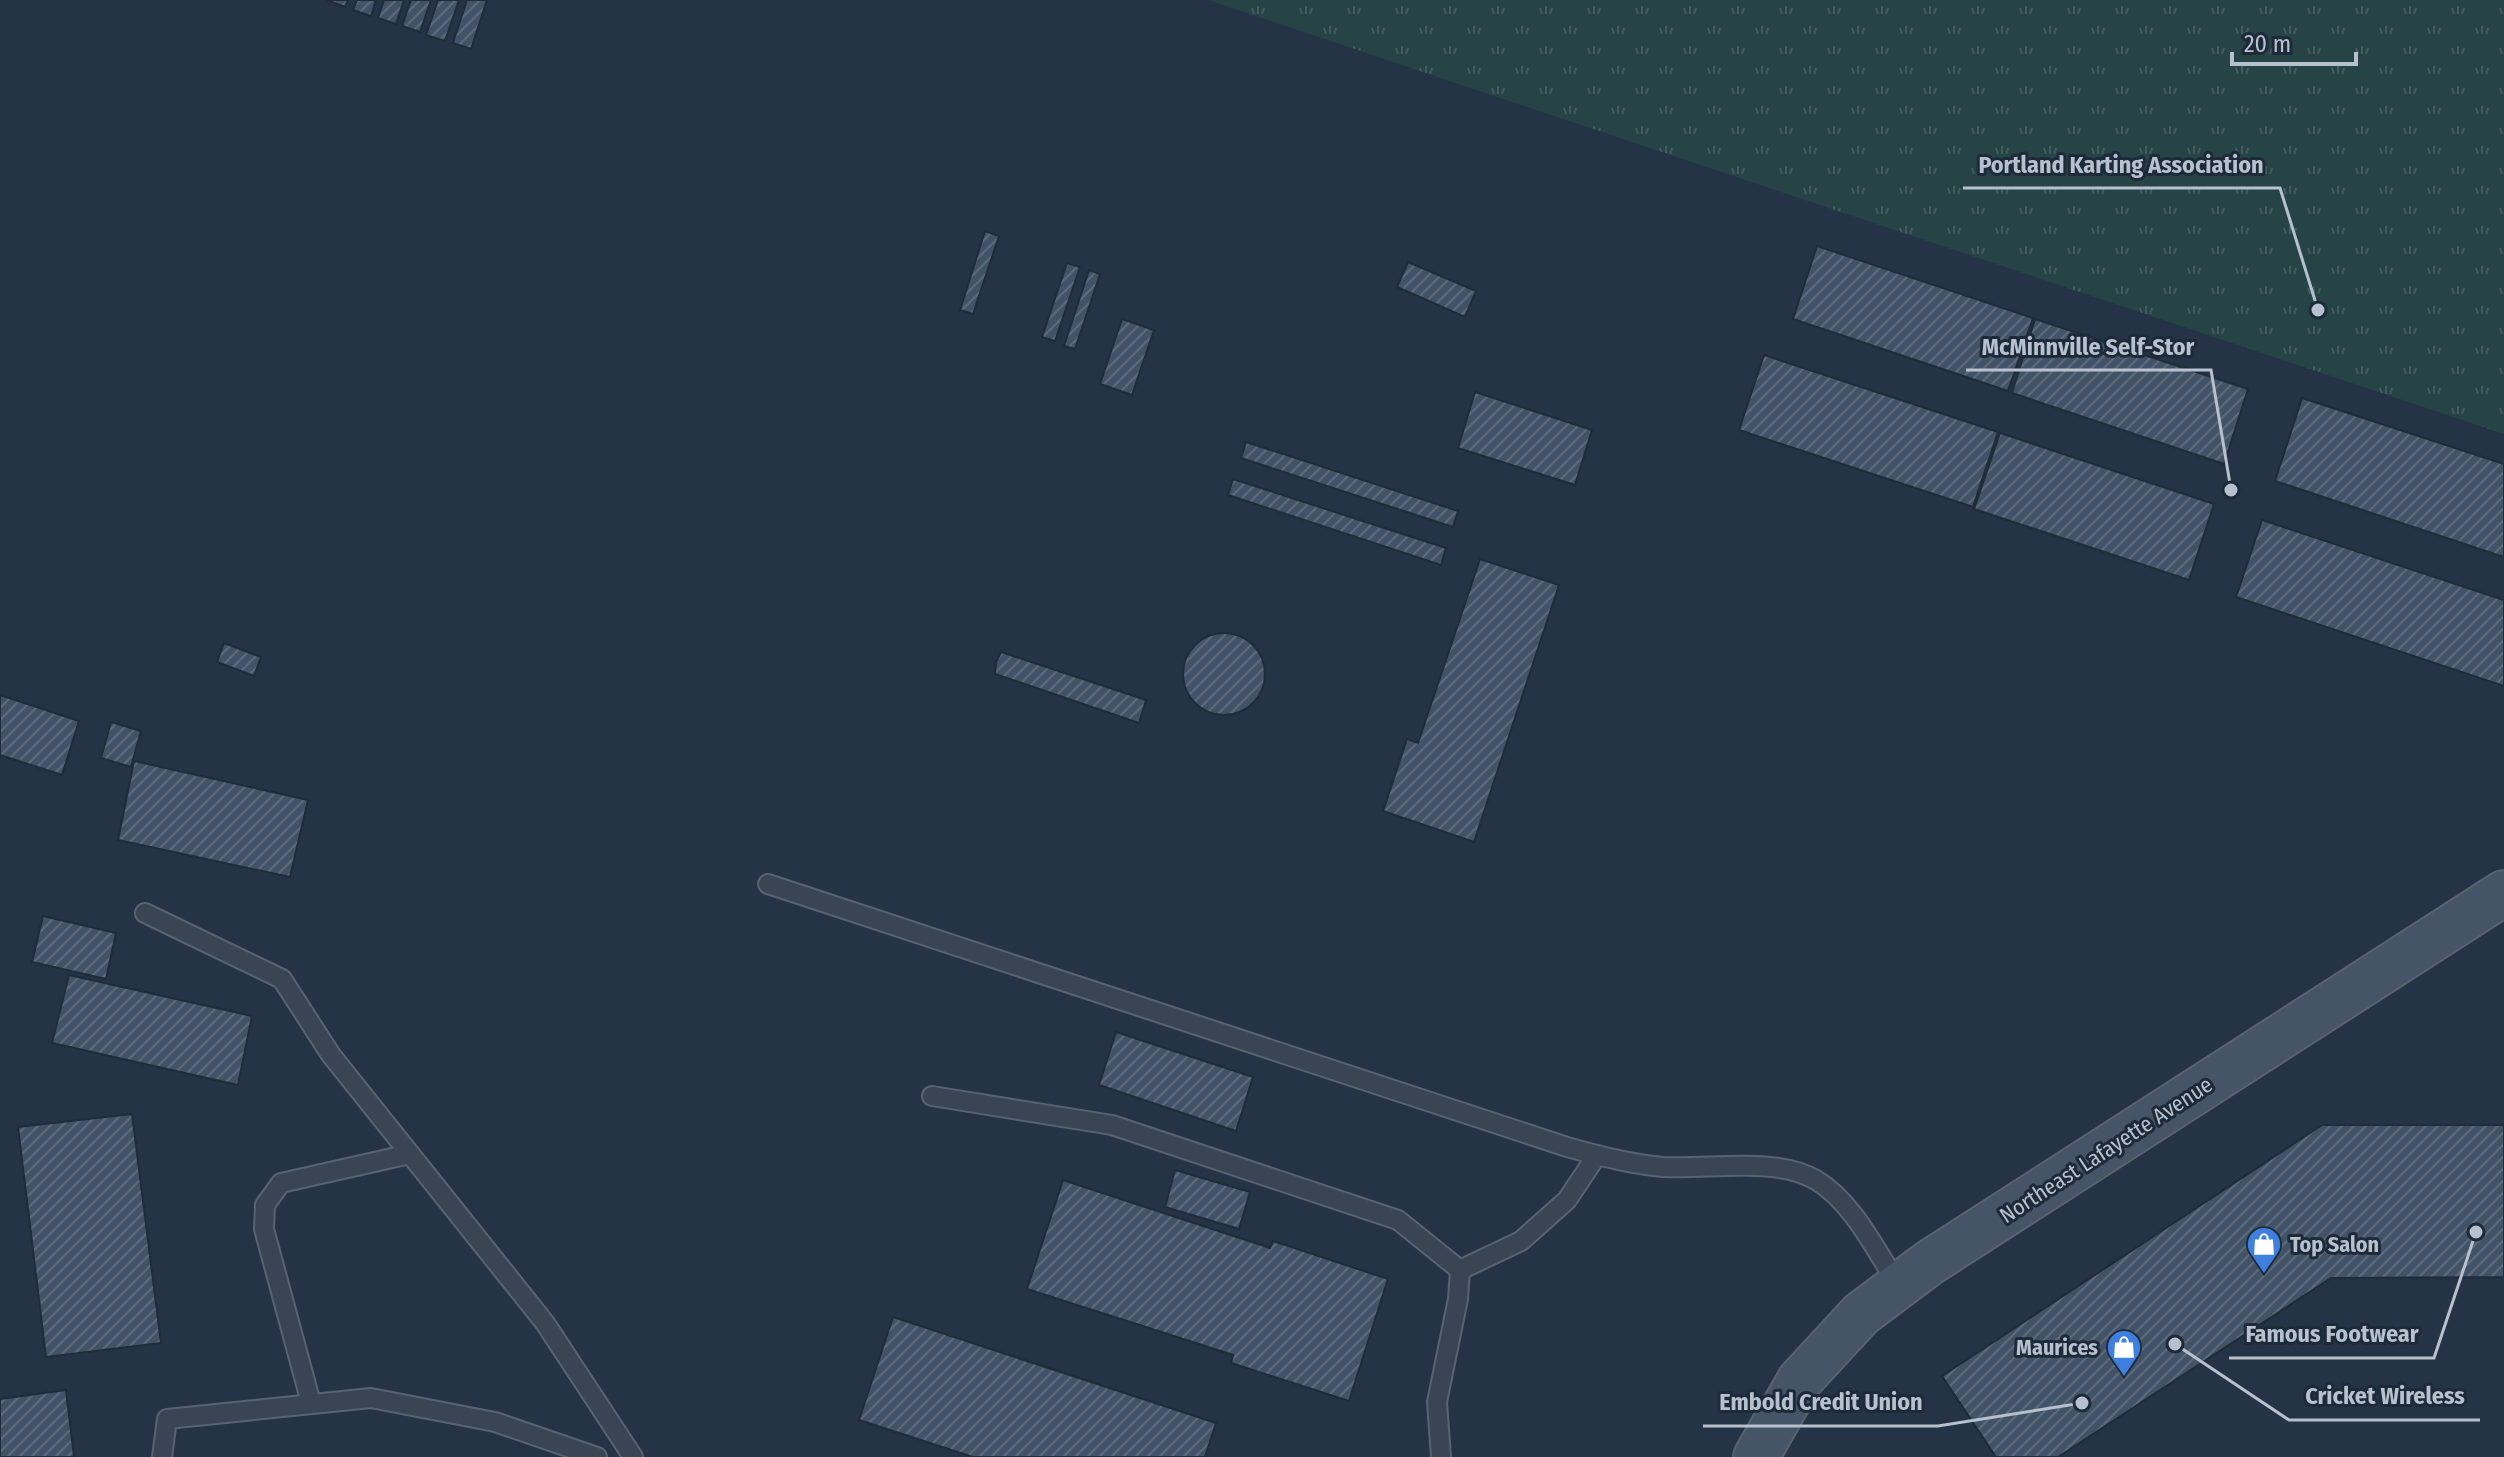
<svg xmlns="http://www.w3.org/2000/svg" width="2504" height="1457" font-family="'Fira Sans Condensed',sans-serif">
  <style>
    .grass { fill: url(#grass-tufts) }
    .building { fill: url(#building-hatch); stroke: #1f2c3c; stroke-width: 2 }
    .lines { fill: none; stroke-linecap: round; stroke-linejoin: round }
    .service-casing { stroke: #576371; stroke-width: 22 }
    .secondary-casing { stroke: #576371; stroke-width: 48 }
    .service { stroke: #394554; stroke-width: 18 }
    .secondary { stroke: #465468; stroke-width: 44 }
    .labels { text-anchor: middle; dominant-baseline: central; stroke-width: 6; stroke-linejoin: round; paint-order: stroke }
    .street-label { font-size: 22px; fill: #b6c0ce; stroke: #1d2a3a }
    .poi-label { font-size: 22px; font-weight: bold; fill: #b6c0ce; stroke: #1d2a3a; text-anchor: start }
    .leader { fill: none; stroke: #b6c0ce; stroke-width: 3 }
    .callout-dot { fill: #b6c0ce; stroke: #1d2a3a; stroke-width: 3 }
    .callout-label { font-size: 24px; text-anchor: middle; font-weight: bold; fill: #b6c0ce; stroke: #1d2a3a; stroke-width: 6; stroke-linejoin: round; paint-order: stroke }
  </style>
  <defs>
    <pattern id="grass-tufts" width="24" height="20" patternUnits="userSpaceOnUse" patternTransform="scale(2)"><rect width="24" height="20" fill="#264346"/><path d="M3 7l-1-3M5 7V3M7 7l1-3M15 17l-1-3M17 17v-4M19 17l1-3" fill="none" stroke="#435c60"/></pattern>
    <pattern id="building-hatch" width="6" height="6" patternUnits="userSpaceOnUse" patternTransform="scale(2)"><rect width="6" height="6" fill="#435367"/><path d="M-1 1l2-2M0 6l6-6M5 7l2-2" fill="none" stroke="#5c6a7c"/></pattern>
  </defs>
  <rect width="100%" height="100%" fill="#243345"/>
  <polygon class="grass" points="1208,0 2504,0 2504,434"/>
  <g class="building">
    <polygon points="327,0 348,0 345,7"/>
    <polygon points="357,0 376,0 371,16 353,10"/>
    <polygon points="384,0 404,0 396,24 378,18"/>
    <polygon points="411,0 431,0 420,32 402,26"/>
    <polygon points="438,0 459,0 445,41 426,35"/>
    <polygon points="467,0 487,0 471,49 453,43"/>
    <polygon points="985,231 999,236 973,314 960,310"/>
    <polygon points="1817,246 2033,318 2008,391 1793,319"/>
    <polygon points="1408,262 1476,291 1465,317 1397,287"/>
    <polygon points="1067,263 1080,267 1055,341 1042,337"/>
    <polygon points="1089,270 1100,274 1075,349 1064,346"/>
    <polygon points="1122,319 1154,330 1132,395 1100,384"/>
    <polygon points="2035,319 2248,389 2224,464 2012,393"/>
    <polygon points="1764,355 1998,432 1973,507 1739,430"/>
    <polygon points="1475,392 1592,430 1575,485 1458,448"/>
    <polygon points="2302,398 2504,464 2504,557 2275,481"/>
    <polygon points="2000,433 2214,504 2189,580 1974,509"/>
    <polygon points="1246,442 1458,511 1453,527 1241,458"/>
    <polygon points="1233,479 1446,548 1441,565 1228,495"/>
    <polygon points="2262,520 2504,600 2504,686 2236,597"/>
    <polygon points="1480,559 1559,585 1474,842 1383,811 1407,739 1418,743"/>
    <circle cx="1224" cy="674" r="41"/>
    <polygon points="224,643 261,657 254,676 217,662"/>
    <polygon points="1001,652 1146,700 1139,723 995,674 996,662"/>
    <polygon points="0,695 79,721 62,775 0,755"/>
    <polygon points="111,722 141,731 131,767 101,758"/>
    <polygon points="134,761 308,800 290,877 118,840"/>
    <polygon points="43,916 116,933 106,979 32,962"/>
    <polygon points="69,975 252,1016 238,1085 52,1043"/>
    <polygon points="1116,1032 1253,1077 1236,1131 1099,1085"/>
    <polygon points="132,1114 161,1343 46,1357 18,1127"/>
    <polygon points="2322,1125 2504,1125 2504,1277 2331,1278 2058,1457 1996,1457 1942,1376"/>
    <polygon points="1175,1170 1250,1192 1239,1229 1165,1207"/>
    <polygon points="1063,1180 1270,1248 1273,1241 1388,1279 1349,1401 1231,1363 1233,1355 1027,1289"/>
    <polygon points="893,1317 1216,1423 1205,1457 973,1457 859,1420"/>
    <polygon points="66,1390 74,1457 0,1457 0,1399"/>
  </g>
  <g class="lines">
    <g class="service-casing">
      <g id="service">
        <path d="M768,884L1567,1147C1600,1156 1630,1164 1663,1167C1708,1170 1775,1156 1816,1180C1853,1202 1876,1251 1899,1286"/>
        <polyline points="145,913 282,979 331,1055 545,1323 633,1457"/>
        <polyline points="932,1096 1112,1125 1398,1220 1460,1270 1458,1299 1437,1402 1441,1457"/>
        <polyline points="1460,1270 1521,1241 1567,1200 1597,1155"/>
        <polyline points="311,1403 264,1229 265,1205 281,1183 410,1154"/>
        <polyline points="162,1457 167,1419 371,1398 495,1422 597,1457"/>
      </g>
    </g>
    <g class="secondary-casing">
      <polyline id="secondary" points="1756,1457 1800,1380 1861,1314 1929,1263 2504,893"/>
    </g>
    <use href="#service" class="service"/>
    <use href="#secondary" class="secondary"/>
  </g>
  <defs>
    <g id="shop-pin" transform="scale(1.8)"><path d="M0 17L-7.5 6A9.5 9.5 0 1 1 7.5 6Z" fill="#3f7fe0" stroke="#1d2a3a"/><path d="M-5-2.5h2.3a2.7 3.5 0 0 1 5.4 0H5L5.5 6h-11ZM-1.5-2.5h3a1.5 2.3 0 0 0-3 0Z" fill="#fff"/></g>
  </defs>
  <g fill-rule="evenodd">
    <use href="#shop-pin" x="2264" y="1244"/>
    <use href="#shop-pin" x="2124" y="1347"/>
  </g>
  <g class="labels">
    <g class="street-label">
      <text transform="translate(2106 1150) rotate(-33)">Northeast Lafayette Avenue</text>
    </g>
    <g class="poi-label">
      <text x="2290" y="1244">Top Salon</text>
      <text x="2098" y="1347" text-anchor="end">Maurices</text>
    </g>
  </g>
  <path class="leader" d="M2318 310L2280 188H1963M2231 490L2211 370H1966M2476 1232L2434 1358H2229M2175 1344L2289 1420H2480M2082 1403L1938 1426H1703"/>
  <g class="callout-dot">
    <circle cx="2318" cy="310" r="8"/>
    <circle cx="2231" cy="490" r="8"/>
    <circle cx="2476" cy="1232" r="8"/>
    <circle cx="2175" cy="1344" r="8"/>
    <circle cx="2082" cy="1403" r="8"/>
  </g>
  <g class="callout-label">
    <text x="2121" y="173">Portland Karting Association</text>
    <text x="2088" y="355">McMinnville Self-Stor</text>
    <text x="2332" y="1342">Famous Footwear</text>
    <text x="2385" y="1404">Cricket Wireless</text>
    <text x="1821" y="1410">Embold Credit Union</text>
  </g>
  <path d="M2232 52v12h124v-12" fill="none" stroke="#b6c0ce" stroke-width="4"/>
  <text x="2244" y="52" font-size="24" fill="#b6c0ce" stroke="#1d2a3a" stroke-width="6" paint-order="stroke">20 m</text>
</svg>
